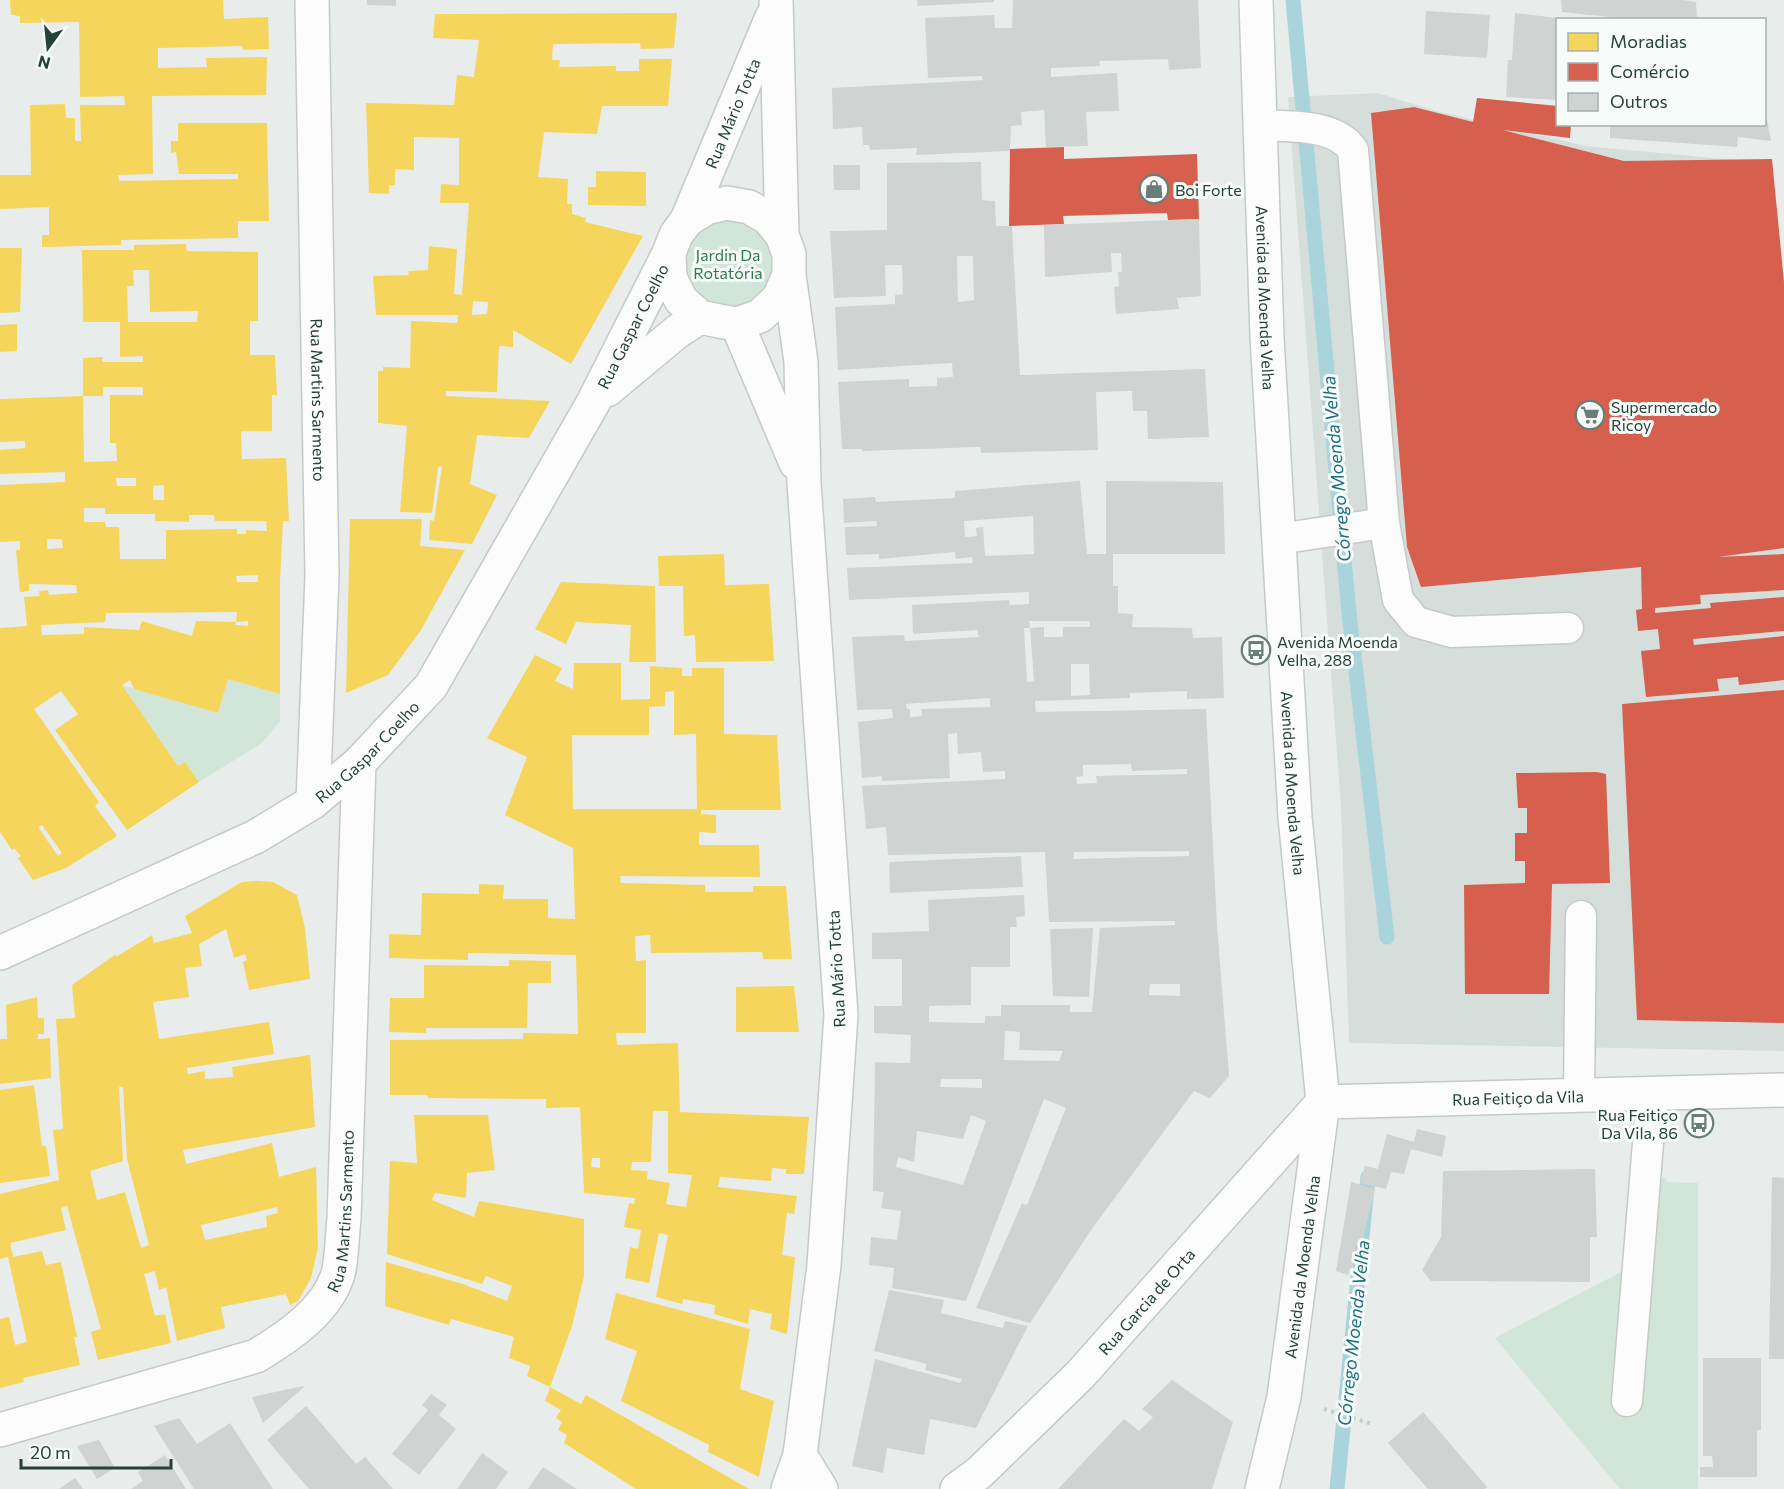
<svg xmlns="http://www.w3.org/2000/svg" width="1784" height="1489" font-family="Commissioner,sans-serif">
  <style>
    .built { fill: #d6dedb }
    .green { fill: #d1e6d8 }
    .homes { fill: #f6d55c; fill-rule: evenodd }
    .shops { fill: #d6604d }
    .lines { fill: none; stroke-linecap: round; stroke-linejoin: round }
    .stream { stroke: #a9d4db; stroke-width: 15 }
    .building { fill: #cfd4d2; fill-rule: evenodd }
    .lane-casing { stroke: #c5cac8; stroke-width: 33 }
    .street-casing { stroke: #c5cac8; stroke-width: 36 }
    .secondary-casing { stroke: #c3cbc8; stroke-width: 36 }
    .path { stroke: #c3ccca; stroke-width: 4; stroke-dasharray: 3 4.5; stroke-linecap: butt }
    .lane { stroke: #fcfcfc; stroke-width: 30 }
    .street { stroke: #fcfcfc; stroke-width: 33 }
    .secondary { stroke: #fcfcfc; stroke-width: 33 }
    .labels { text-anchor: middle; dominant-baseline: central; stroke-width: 6; stroke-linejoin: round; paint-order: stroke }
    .street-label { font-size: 16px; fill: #24423a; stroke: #f7fbf9 }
    .poi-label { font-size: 16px; fill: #24423a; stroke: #f7fbf9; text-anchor: start }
    .park-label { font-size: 16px; fill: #2d7a4b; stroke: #f7fbf9 }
    .water-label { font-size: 18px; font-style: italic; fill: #1c6f80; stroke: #f7fbf9 }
  </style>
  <rect width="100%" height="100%" fill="#e8edeb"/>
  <polygon class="built" points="1378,93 1436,111 1586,146 1746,161 1784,372 1784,1051 1349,1043 1341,807 1288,97"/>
  <g class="green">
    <circle cx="728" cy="263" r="45"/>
    <polygon points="228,679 280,694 280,721 262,743 199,782 185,762 178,766 122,685 218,713"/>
    <polygon points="1632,1178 1667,1178 1667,1182 1698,1183 1698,1489 1620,1489 1495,1338 1634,1265"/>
  </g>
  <g class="homes">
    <polygon points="10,0 223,0 224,19 268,17 269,49 243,50 242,46 158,48 158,68 207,67 206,58 267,57 266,95 152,96 153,174 118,175 119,181 238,179 238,174 179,174 176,152 171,153 171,141 178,141 178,123 267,123 269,221 238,221 238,238 121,240 121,245 42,247 42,235 49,235 49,207 0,209 0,175 31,175 30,105 65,104 66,118 75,118 75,141 81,141 80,105 125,105 124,96 80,97 79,22 20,23 20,16 11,15"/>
    <path d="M677,13L674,48L641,49L640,43L553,44L552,60H560L559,67L616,66V71H639V59H672L668,106H602L597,134L544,132L538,177L568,179L567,204H572V214L586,218L585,222L643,236L571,364L513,330V347L499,346L497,392L446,391V396L550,401L529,438L477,435L470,484L497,495L472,544L429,540L430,520L434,521L442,466L438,467L432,513L400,512L407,426L378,423V371H383V367L410,368L411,321L457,323L458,315H376L373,276L409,275L408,271L428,270L429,246L457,249L454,294L462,295L469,203H440L441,184L459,185V138L414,137V170L395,169V185H389V194L369,193L366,103L454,105L457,75L474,77L479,40L433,38L435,14ZM473,301L488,302L487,314L472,315Z"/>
    <polygon points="596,171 646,172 646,206 588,205 588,187 596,187"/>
    <path d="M186,244L187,251L258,252V321H250V355H275L277,395H272V431H241L242,459L286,458L289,521H283L280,582V694L228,679L218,713L134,689L130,680L122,685L178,766L185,762L199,782L127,830L55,730L78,714L61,691L34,709L99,802L95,806L117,836L66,868L33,880L18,858L21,856L14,848L12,850L0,832V628L27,626L24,597L40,596L39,591L48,590L49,595L77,593L76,585L29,584V591L20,592L16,550H20V541L0,542V485L65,482V472L0,474V450L25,448V441L0,442V399L83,396L84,462L117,461L116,443H110V395H143V387H103V396H83V358L103,357L102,362H143V356L120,357V322H83L82,250H134V245ZM133,270H149L150,312L198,311L197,322H128L127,286H134ZM116,478H136V486H117ZM164,485V500H153V486ZM84,508H105V514H155V521L189,522V515H214L215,521H266L267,531L246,530V534H237V529L166,530V559H120L119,527H106L105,522H84ZM47,539H62L63,548L47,549ZM258,575V582H237L236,576ZM237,612L236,622L248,621V626L235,625L236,622L196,621L192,636L142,621L139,630L84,627V634L42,635L41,625L105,622L106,613ZM42,825L62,853L58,856L38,827Z"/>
    <polygon points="0,248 22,248 20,312 0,313"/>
    <polygon points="17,324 17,351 0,352 0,325"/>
    <polygon points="350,519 422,519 420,546 465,550 421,630 388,675 346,693"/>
    <polygon points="724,554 725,585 769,584 774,661 696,662 695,635 684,636 683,586 659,586 658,556"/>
    <polygon points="561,582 655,586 656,662 629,662 631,625 576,622 566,644 535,629"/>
    <path d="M535,655L562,668L555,681L573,689L574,663H621V700L650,699V666L682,668V676H692V668H724V734L777,735L781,810H701V814L716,815V833L699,832V845H759L760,877L620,876L621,883L705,885V892H753V886H786L792,959H763L762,952L651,953L650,935L635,936L636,961L646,960V1033H616L617,1045L678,1043L680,1112L809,1117L804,1174H786V1169L772,1168L771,1181L720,1177L718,1187L797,1196L794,1214L787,1213L782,1255L795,1257L787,1334L770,1329L772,1314L750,1309L748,1324L714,1314L715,1305L683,1299L682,1304L656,1297L668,1235L659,1233L649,1283L625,1278L630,1247L638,1249L641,1230L624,1227L629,1203L634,1204L635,1198L584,1193L580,1107L546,1108V1099L428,1098L427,1095H390V1040L523,1039V1033L578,1034L576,955L468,953V960L389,958V934L421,935L422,893L479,894V884L504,885L503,899H548V918L575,919L573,848L505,815L527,757L487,738ZM674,691V735L696,734L697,809H573L572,735H649V707L665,706V692ZM653,1111H668V1173L692,1175L686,1207L666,1204L670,1183L647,1179L648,1171L631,1170L632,1162H651ZM592,1158H600V1168L591,1167Z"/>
    <path d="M256,881L273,882L297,895L305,928L310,979L249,990L243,962L247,960L245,954L234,958L226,929L199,944L202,966L185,968L189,997L153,1002L159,1039L269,1022L274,1054L187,1068L188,1074L205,1071V1079L233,1077L232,1067L310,1055L315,1127L183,1150L186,1164L272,1143L279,1177L316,1167L318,1248L311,1278L298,1301L290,1305L286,1294L221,1307L225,1328L177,1341L166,1287L159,1290L155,1271L144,1274L155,1316L165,1314L171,1343L98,1360L91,1332L101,1329L67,1206L61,1208L66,1230L10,1243L13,1257L42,1251L46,1265L61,1262L77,1337H74L80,1365L23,1378L24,1382L0,1388V1319L9,1317L15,1345L27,1342L8,1257L0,1259V1194L59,1180L53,1130L63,1129L56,1019L75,1018L72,985L116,954V957L152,935L154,943L192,933L185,916L242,882ZM119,1087H123L127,1159L149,1245L141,1248L125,1192L97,1200L90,1171L123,1161ZM277,1207L278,1213L266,1216L267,1227L205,1240L201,1225Z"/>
    <polygon points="509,960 551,961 551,983 528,983 527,1028 426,1028 426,1033 389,1032 390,998 424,998 424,965 509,966"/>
    <polygon points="794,986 799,1032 736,1032 736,987"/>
    <polygon points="37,997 38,1018 44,1018 44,1034 38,1034 38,1039 50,1038 51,1078 0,1084 0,1039 7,1039 6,1005"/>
    <polygon points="34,1085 42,1146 46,1146 50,1176 0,1183 0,1090"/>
    <polygon points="414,1115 488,1115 495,1170 467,1173 466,1198 435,1193 432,1200 474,1217 479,1201 584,1219 584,1276 572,1326 550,1387 527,1376 530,1366 509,1358 514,1337 451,1319 449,1325 385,1306 386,1262 463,1284 507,1301 512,1286 486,1276 482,1284 387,1254 390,1161 417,1163"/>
    <polygon points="616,1293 750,1329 740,1389 774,1401 759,1477 708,1452 709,1445 621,1401 637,1351 605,1339"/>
    <polygon points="550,1387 581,1404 586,1395 749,1489 636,1489 564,1443 567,1435 558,1430 562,1422 556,1418 561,1410 545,1401"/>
  </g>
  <g class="shops">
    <polygon points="1477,98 1558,106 1558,124 1571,124 1570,138 1503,130 1624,161 1772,159 1784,282 1784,548 1718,557 1784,554 1784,590 1700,595 1701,604 1655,608 1655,613 1711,608 1710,603 1784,597 1784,631 1693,639 1694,645 1784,636 1784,680 1739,685 1738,677 1717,679 1719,691 1646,697 1641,651 1660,649 1658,629 1638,631 1636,610 1642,609 1641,567 1421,587 1407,547 1371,113 1414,107 1473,122"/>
    <polygon points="1064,147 1064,159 1197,154 1199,219 1168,220 1167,213 1063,216 1064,224 1009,226 1010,149"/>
    <polygon points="1784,690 1784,1023 1637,1020 1622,704"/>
    <polygon points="1597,772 1606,774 1610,883 1552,884 1549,994 1465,994 1464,885 1525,883 1525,861 1515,861 1515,833 1527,833 1527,808 1518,808 1516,773"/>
  </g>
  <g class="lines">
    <g class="stream">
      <polyline points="1293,0 1349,613 1387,937"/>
      <polyline points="1337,1489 1368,1177"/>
    </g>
  </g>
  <g class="building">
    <polygon points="367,0 396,0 396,6 367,5"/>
    <polygon points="917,0 994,0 994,2 918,6"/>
    <polygon points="1013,0 1198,0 1201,68 1169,70 1168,59 1099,61 1100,66 1051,68 1051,77 1117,73 1119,111 1086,112 1088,146 1046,147 1044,110 1021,112 1022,125 1011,126 1010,151 916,155 917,148 870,150 869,145 863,145 862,127 833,129 832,88 983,80 982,76 928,78 925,18 994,15 995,28 1012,28"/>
    <polygon points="1561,0 1682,0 1696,2 1697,20 1638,20 1562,12"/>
    <polygon points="1426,11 1490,15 1487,58 1424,54"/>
    <polygon points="1515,13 1557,18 1557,100 1506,97 1508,60 1512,60"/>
    <polygon points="1764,119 1767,119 1771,141 1738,137 1737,147 1610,138 1610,124 1764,124"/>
    <path d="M981,162L982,200L995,201L996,226H1012L1020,375L1205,369L1209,437L1148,439L1147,411H1133L1132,391L1096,392L1098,450L981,453L980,447L862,451V449H842L838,382L909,379V387L937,386V378L953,377L952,363L838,370L835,307L895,304V295L903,294L902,265H885L886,296L834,298L830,231L887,230V163ZM957,256H973L974,300L958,302Z"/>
    <polygon points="833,165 860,165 860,190 834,190"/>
    <polygon points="1199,219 1201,296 1177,298 1179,309 1116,314 1114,287 1119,286 1118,272 1122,272 1121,253 1111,253 1112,272 1045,277 1044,225"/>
    <path d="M1080,481L1087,554H1106V481L1223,482L1225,554H1113V586H1118V613L1133,614L1132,627L1192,628L1193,638L1222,637L1224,698L1187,699V691L1130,693V698L1035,701L1036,712L1206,709L1217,925L1229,1076L1210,1098L1194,1091L1091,1230L1030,1323L976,1308L1022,1203L1027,1205L1066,1108L1044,1099L966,1301L892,1288L894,1268L869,1265L871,1237L897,1240L901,1211L881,1208L884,1192L873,1191L875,1062L910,1063L911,1035L874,1033V1006H902V959H872V933L929,931L928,900L1024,895L1025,916L1016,917L1017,927H1010V967H971V1005L929,1006V1022L985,1023V1016H1001V1005H1070V1012H1092L1100,928L1175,925V921L1049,922L1045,852L888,855L886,827L866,829L862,786L1005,779V771L983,772L981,752L958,754L957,733L948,734L950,778L882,781V776L862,778L858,722L893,718L892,709L857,710L852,637L904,635L905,641L979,637L977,630L913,634L912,605L1009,600L1010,605L1029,604V592L849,600L847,568L973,563L972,557L956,559L955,552L879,559V554L846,555L845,527L877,526L876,521L844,523L843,499L875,497L876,502L955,498V491ZM1033,516L1034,554L985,556L983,527L976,528L977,536L965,537L964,521ZM1029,621H1089L1090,627H1063V637H1044V627L1030,628L1034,681L1027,682L1024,628H1030ZM1071,664H1089L1090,695L1071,696ZM990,698V707L921,709L922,716L910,717V709H907L906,704ZM1131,764L1132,771L1187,769V774L1096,776L1097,783L1077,784L1076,777L1083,776V765ZM1189,851V856L1073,859L1074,852ZM1150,984H1180V996L1149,995ZM1005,1031L1020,1032L1019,1050L1063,1051L1059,1061L1004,1060ZM941,1079H982V1088L940,1087ZM971,1115L986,1121L963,1185L896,1167L898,1157L914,1162L917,1131L963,1139Z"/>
    <polygon points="1021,856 1023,887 890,893 889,862"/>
    <polygon points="1093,928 1089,997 1053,996 1050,929"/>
    <polygon points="1417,1129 1446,1136 1442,1157 1411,1149 1404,1174 1391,1172 1386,1189 1360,1183 1365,1166 1378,1169 1387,1134 1414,1142"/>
    <polygon points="1595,1169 1597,1237 1590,1237 1590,1282 1431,1281 1422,1270 1441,1237 1443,1171"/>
    <polygon points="1772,1177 1784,1178 1784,1359 1769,1359"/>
    <polygon points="1351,1182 1375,1189 1361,1245 1356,1245 1353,1268 1350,1268 1348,1275 1336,1271"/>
    <polygon points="889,1290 944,1300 941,1313 1003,1328 1005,1321 1028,1326 976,1428 930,1419 924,1455 887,1448 883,1473 852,1466 875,1359 960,1383 962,1379 925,1370 927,1364 874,1351"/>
    <polygon points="1703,1358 1761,1358 1761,1430 1757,1430 1757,1477 1700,1477 1700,1467 1713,1467 1712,1456 1703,1456"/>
    <polygon points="1172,1380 1233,1422 1212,1489 1058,1489 1124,1419 1139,1431 1153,1417 1142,1409"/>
    <polygon points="303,1386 304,1387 263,1423 252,1397"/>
    <polygon points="431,1394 447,1405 439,1415 456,1429 419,1475 392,1454 428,1410 422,1405"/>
    <polygon points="306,1406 356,1464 365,1457 393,1489 309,1489 267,1440"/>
    <polygon points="1423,1412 1487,1487 1485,1489 1428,1489 1388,1443"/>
    <polygon points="179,1418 197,1444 230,1423 273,1489 194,1489 154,1426"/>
    <polygon points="99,1440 115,1468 97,1479 77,1446"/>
    <polygon points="482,1453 508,1472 496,1489 457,1489"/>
    <polygon points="165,1455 186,1489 131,1489 143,1481 138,1472"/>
    <polygon points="543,1467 577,1489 528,1489"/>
    <polygon points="75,1478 83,1489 59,1489"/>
  </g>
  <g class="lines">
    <g class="lane-casing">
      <g id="lane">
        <path d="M1260,125C1289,127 1335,123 1353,150L1384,523L1398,600L1416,622L1452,632L1568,628"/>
        <polyline points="1279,539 1384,523"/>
        <polyline points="1579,1095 1581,916"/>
        <polyline points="1627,1401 1652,1094"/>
      </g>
    </g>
    <g class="street-casing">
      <g id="street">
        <path id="s1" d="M312,0L322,576L313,802"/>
        <polyline points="776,0 782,235"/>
        <path id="s2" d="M687,220L772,17"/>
        <polyline points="737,324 796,463"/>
        <polyline points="607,390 678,331 700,317"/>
        <path id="s3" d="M0,953L255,837L313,802L359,763L431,686L594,401L669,253"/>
        <path id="s4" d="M0,1430L256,1356C288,1337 330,1309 339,1270C342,1254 342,1236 344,1219L359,763"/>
        <polyline points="800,1455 821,1489"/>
        <polyline points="788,1489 800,1455 824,1265 841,1015 804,483 801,362 789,275 789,254 782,235 768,218 749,207 727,203 706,208 687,220 676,235 669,253 670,278 681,300 700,317 719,321 737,324 760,316 779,298 789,275"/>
        <path id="s5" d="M1262,1489L1284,1397L1323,1102"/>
      </g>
    </g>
    <g class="secondary-casing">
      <g id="secondary">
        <path id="s6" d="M1256,0L1267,337L1295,817L1323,1102"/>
        <path id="s7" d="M1323,1102L1784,1090"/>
        <path id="s8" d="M957,1489L979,1473L1080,1375L1323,1102"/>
      </g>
    </g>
    <polyline class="path" points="1324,1409 1372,1424"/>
    <use href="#lane" class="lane"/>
    <use href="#street" class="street"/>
    <use href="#secondary" class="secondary"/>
  </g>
  <defs>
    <g id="shop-ring" transform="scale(1.5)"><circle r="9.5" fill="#f7fbf9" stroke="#697e78" stroke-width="1.5"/><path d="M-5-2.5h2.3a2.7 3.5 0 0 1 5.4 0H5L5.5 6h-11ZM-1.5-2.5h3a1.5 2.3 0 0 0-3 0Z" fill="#697e78"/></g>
    <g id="supermarket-ring" transform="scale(1.5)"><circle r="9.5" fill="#f7fbf9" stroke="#697e78" stroke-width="1.5"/><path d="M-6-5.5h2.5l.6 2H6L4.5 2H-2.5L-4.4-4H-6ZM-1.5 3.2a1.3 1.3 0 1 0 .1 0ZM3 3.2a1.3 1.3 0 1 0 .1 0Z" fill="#697e78"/></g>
    <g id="bus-ring" transform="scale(1.5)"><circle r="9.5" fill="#f7fbf9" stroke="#697e78" stroke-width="1.5"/><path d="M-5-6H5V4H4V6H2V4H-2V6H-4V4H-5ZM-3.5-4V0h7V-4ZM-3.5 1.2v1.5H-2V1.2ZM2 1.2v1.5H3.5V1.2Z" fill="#697e78"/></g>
  </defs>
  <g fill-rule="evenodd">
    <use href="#shop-ring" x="1154" y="189"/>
    <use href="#supermarket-ring" x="1590" y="415"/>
    <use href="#bus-ring" x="1256" y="650"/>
    <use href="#bus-ring" x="1699" y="1123"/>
  </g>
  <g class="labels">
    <g class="street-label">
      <text stroke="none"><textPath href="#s2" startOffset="116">Rua Mário Totta</textPath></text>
      <text stroke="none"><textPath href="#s6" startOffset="298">Avenida da Moenda Velha</textPath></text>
      <text stroke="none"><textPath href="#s3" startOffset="926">Rua Gaspar Coelho</textPath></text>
      <text stroke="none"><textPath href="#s1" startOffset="400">Rua Martins Sarmento</textPath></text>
      <text stroke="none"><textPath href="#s3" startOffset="422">Rua Gaspar Coelho</textPath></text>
      <text stroke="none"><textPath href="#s6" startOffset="784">Avenida da Moenda Velha</textPath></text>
      <text transform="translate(836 969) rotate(-93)">Rua Mário Totta</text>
      <text stroke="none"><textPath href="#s7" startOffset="195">Rua Feitiço da Vila</textPath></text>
      <text stroke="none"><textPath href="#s4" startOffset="448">Rua Martins Sarmento</textPath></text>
      <text stroke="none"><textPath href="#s5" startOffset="226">Avenida da Moenda Velha</textPath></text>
      <text stroke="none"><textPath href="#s8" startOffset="267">Rua Garcia de Orta</textPath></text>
    </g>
    <g class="poi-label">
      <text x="1175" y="189">Boi Forte</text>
      <text x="1611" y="406">Supermercado<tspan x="1611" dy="18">Ricoy</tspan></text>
      <text x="1277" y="641">Avenida Moenda<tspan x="1277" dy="18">Velha, 288</tspan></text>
      <text x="1678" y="1114" text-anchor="end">Rua Feitiço<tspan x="1678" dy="18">Da Vila, 86</tspan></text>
    </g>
    <g class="park-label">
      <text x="728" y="254">Jardin Da<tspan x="728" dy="18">Rotatória</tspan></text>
    </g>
    <g class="water-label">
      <text transform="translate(1336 469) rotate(-95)">Córrego Moenda Velha</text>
      <text transform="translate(1353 1333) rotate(-84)">Córrego Moenda Velha</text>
    </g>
  </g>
  <rect x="1556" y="18" width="210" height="108" fill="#f7fbf9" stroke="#a3b1ad" stroke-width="1.5"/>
  <rect x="1568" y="33" width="30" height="18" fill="#f6d55c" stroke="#a3b1ad" stroke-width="1.5"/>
  <text x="1610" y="48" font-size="18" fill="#24423a">Moradias</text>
  <rect x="1568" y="63" width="30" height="18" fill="#d6604d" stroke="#a3b1ad" stroke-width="1.5"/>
  <text x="1610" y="78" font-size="18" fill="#24423a">Comércio</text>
  <rect x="1568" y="93" width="30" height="18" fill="#cfd4d2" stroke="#a3b1ad" stroke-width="1.5"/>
  <text x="1610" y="108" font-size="18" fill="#24423a">Outros</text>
  <g transform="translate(48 48) rotate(195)" stroke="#f7fbf9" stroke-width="4.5" paint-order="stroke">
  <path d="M0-4.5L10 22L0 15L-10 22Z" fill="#24423a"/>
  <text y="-9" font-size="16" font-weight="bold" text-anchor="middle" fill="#24423a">N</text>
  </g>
  <path d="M21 1459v9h150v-9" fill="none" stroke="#24423a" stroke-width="3"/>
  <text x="30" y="1459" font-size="18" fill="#24423a" stroke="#f7fbf9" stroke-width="4.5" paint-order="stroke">20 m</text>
</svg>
